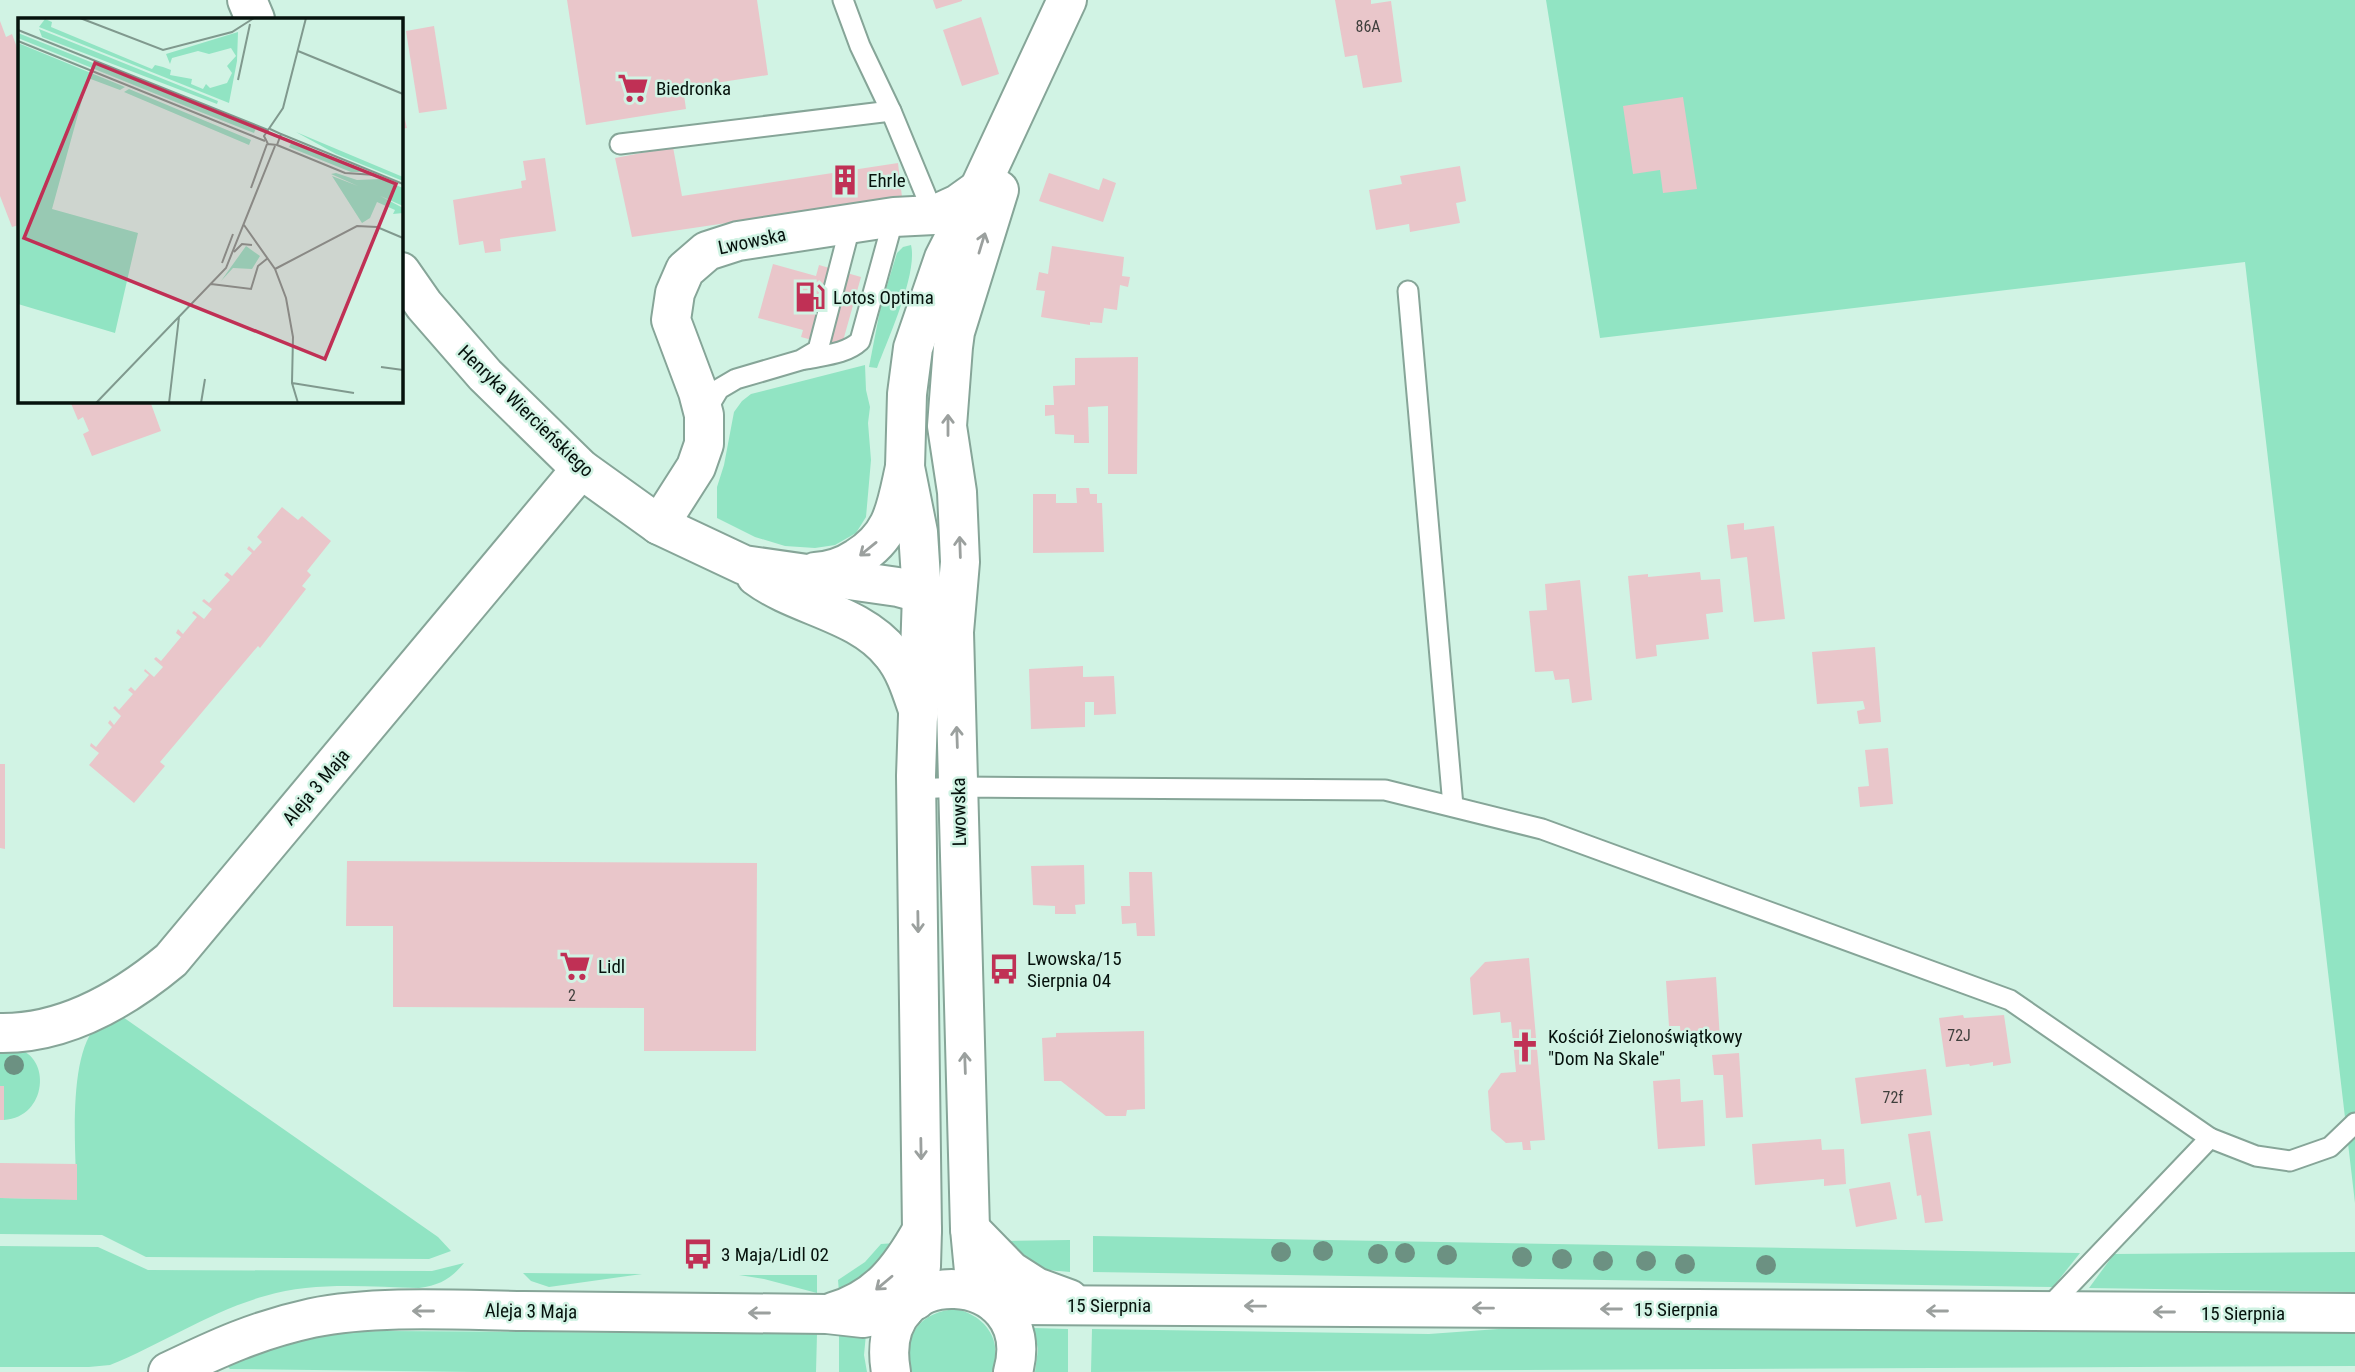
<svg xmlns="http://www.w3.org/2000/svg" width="2355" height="1372" font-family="'Roboto Condensed',sans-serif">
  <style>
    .green { fill: #91e4c3 }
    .building { fill: #e9c6ca }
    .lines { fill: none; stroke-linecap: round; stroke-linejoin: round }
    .service-casing { stroke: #86a598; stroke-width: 23 }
    .minor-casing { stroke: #86a598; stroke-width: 42 }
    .tertiary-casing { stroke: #86a598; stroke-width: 42 }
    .secondary-casing { stroke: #86a598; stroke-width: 42 }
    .service { stroke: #fff; stroke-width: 19 }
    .minor { stroke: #fff; stroke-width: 38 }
    .tertiary { stroke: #fff; stroke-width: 38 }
    .secondary { stroke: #fff; stroke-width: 38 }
    .tree { fill: #6c9182 }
    .oneway { stroke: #9ba09e }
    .labels { text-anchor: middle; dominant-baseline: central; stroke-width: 5; stroke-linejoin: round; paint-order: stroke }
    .number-label { font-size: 16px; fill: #3f3f3c }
    .poi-label { font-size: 19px; fill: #06120d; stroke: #d1f3e4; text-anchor: start }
    .street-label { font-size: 19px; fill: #06120d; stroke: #d1f3e4 }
    .inset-road { fill: none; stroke: #80998e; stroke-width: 2 }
    .view { fill: #c03055; fill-opacity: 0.15; stroke: #c03055; stroke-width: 3.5 }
    .inset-edge { fill: none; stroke: #06120d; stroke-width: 3.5 }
  </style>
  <rect width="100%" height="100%" fill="#d1f3e4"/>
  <g class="green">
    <polygon points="1546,0 2355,0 2355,1203 2245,262 1600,338"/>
    <path d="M911,245C918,273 888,339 877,368L869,367L881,305L897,253L903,247Z"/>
    <polygon points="865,365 866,390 870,407 868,423 871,460 866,517 856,533 835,545 815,548 785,546 755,537 717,518 717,487 724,465 734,412 742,401 751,394"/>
    <path d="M120,1015L438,1237L451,1251L429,1259L146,1257L102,1235L0,1234V1198L77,1199C76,1159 66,1051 99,1024C104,1020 114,1018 120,1015Z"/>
    <path d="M0,1048C5,1048 12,1047 17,1049C51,1056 48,1117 4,1120V1087L0,1086Z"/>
    <polygon points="1093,1236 2080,1253 2053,1287 1093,1272"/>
    <path d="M1070,1240V1272C1032,1269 1030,1266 1003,1241Z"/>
    <polygon points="896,1243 886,1263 839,1292 838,1280 865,1262 881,1244"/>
    <path d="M0,1246L98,1247L148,1270L432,1271L464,1263C451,1279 440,1285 419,1288C369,1287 315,1281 265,1296C211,1311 162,1344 110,1365L89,1367H0Z"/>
    <polygon points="2355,1252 2355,1292 2089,1288 2114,1254"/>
    <polygon points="523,1273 642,1274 549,1287 531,1281"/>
    <polygon points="739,1275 817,1275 817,1293 764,1279"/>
    <path d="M957,1309C987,1317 1003,1341 992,1372H912C901,1336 920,1311 957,1309Z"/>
    <polygon points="1568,1324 2355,1329 2355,1366 1091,1372 1092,1329 1429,1334"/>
    <polygon points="1033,1328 1068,1329 1068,1372 1035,1372 1038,1349"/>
    <polygon points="384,1331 817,1334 816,1372 474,1372 230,1369 227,1366 227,1360 233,1355 332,1332"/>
    <polygon points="866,1334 864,1355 867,1372 839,1372 839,1335"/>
  </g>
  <g class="building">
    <polygon points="567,0 757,0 768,75 683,88 686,109 586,125"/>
    <polygon points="933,0 962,0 962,1 936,9"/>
    <polygon points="1335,0 1371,0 1371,4 1391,1 1402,82 1363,88 1357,55 1345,57"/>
    <polygon points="981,17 999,74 962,86 943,30"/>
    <polygon points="0,21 6,37 12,34 19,53 19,225 12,227 0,196"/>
    <polygon points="434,26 447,109 419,113 406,31"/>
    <polygon points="1683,97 1697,189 1663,193 1660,170 1633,174 1623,106"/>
    <polygon points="401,103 407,128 401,129"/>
    <polygon points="673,147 682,196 898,163 902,197 632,237 615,158"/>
    <polygon points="545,158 556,231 500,239 501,251 485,253 483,241 459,245 453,200 522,188 521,181 526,180 523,161"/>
    <polygon points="1460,166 1466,201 1456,203 1460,223 1410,232 1409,224 1376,230 1369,190 1402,184 1400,176"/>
    <polygon points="1049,173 1099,190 1103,178 1116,183 1103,222 1039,201"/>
    <polygon points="1052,246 1124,257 1122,276 1130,277 1128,287 1120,285 1117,310 1104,308 1102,323 1090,322 1090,325 1041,317 1045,291 1036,290 1039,272 1048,274"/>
    <polygon points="773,264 816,276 819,265 861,277 841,348 801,337 803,330 758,318"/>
    <polygon points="1138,357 1137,474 1108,474 1108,406 1088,407 1089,443 1074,443 1074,435 1055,434 1054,415 1045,416 1045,405 1054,405 1053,386 1075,385 1075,358"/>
    <polygon points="70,401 150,401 161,431 92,456 83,434 89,431 83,417 78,420"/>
    <polygon points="1076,488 1089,488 1090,494 1097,494 1097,503 1102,503 1104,552 1033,553 1033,494 1056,494 1056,503 1077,503"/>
    <polygon points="282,507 298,520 302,516 331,541 307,571 311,575 302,586 306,589 260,648 258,646 160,762 165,766 134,803 89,765 99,753 90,746 91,743 96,747 112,727 108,723 110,720 114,725 121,716 113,708 115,706 119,710 133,694 128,690 131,687 135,691 149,675 144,671 145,669 154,677 163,667 154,659 156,657 161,661 181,637 176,633 178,629 183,634 197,617 192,613 194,611 204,619 212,609 202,601 204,599 209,603 230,580 224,575 227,572 232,576 252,553 247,549 249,546 254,551 262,542 257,537"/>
    <polygon points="1744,523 1744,530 1774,526 1785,619 1754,622 1747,557 1731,559 1727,525"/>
    <polygon points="1700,572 1701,580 1720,579 1723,612 1706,614 1709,639 1656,645 1657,656 1636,659 1628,576 1648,574 1648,577"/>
    <polygon points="1580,580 1592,700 1572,703 1569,679 1555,680 1553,671 1535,672 1529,611 1547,610 1545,584"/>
    <polygon points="1875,647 1881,722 1859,724 1857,711 1865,709 1863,701 1817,704 1812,652"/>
    <polygon points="1083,666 1083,677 1114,676 1116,714 1094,715 1094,702 1085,702 1085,727 1031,729 1029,669"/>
    <polygon points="1888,748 1893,804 1860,807 1858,787 1869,786 1865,750"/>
    <polygon points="0,764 5,764 5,849 0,848"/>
    <polygon points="347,861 757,863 756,1051 644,1051 644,1008 393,1007 393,926 346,926"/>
    <polygon points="1084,865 1085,904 1075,905 1076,914 1055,914 1055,906 1033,905 1031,866"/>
    <polygon points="1129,872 1152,872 1155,936 1137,936 1136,923 1122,924 1121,906 1130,906"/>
    <polygon points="1529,958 1545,1140 1530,1141 1531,1150 1523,1150 1522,1142 1506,1143 1491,1130 1488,1091 1501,1073 1516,1072 1511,1022 1501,1023 1500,1012 1473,1015 1470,978 1485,962"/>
    <polygon points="1716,977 1720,1039 1681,1042 1680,1026 1669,1026 1666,981"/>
    <polygon points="1963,1015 1964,1018 2004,1015 2011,1063 1993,1066 1993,1062 1970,1066 1969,1064 1946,1067 1939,1018"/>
    <polygon points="1144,1031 1145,1109 1127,1110 1126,1116 1106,1116 1061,1081 1044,1081 1042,1038 1056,1037 1056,1033"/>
    <polygon points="1739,1053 1743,1117 1726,1118 1723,1075 1714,1075 1712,1055"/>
    <polygon points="1926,1069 1932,1115 1861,1124 1855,1078"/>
    <polygon points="1680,1079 1681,1102 1703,1100 1705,1146 1658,1149 1653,1081"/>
    <rect x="0" y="1086" width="4" height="34"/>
    <polygon points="1930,1131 1943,1221 1925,1223 1921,1195 1917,1196 1908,1134"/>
    <polygon points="1821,1139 1822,1150 1844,1149 1846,1184 1824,1186 1824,1179 1755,1185 1752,1144"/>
    <polygon points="0,1163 77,1164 77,1200 0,1198"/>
    <polygon points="1890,1182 1897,1219 1856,1227 1849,1189"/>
  </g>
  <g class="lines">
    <g class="service-casing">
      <g id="service">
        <polyline points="843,0 860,46 891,111 934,215"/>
        <polyline points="620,144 891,111"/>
        <polyline points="1408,291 1453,806"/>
        <path d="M806,359C825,355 846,354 860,341L894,217"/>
        <polyline points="704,414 719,389 736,379 801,360 818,350 851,223"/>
        <polyline points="916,789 959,787 1385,790 1542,829 2010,1000 2210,1138 2045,1311"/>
        <polyline points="2210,1138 2256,1156 2290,1161 2330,1147 2355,1123"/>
      </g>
    </g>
    <g class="minor-casing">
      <g id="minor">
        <polyline points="659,525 696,467 704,444 704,415 698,392 671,320 675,293 685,270 707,251 738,241 894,217 934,215 958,204 979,189"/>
        <path d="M0,1033C64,1034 123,1000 171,960L581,469"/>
      </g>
    </g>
    <g class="tertiary-casing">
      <g id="tertiary">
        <polyline points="247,0 255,19"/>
        <polyline points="401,272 424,305 485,375 581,469 659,525 744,565 898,587 953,602"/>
        <path d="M815,572C831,571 845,566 857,558C894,535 896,507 905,467"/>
        <path d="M756,576C797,607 859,612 892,654C906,671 912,693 919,713"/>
        <polyline points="970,1229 1011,1271 1036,1287 1069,1299"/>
        <polyline points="997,1305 2355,1313"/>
        <path d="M833,1312C878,1299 900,1269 922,1230"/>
        <path d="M168,1372C218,1348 257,1330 312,1318C376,1305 458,1310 524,1311C625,1312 726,1313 827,1314L863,1318L904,1310"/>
      </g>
    </g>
    <g class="secondary-casing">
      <g id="secondary">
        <polyline points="976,1292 970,1229 954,632 960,562 957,492 947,426 953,347 955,332 999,190"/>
        <polyline points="916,1300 921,1266 922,1230 916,776 922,594 918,532 905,467 907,394 913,348 944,258 979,189 1067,0"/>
        <path d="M891,1372C870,1255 1042,1268 1013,1372"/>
      </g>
    </g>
    <use href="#service" class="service"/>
    <use href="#minor" class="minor"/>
    <use href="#tertiary" class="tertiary"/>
    <use href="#secondary" class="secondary"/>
  </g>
  <g class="tree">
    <circle cx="14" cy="1065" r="10"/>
    <circle cx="1323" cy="1251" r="10"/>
    <circle cx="1281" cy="1252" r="10"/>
    <circle cx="1405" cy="1253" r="10"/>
    <circle cx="1378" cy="1254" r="10"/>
    <circle cx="1447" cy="1255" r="10"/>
    <circle cx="1522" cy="1257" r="10"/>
    <circle cx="1562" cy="1259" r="10"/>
    <circle cx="1603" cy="1261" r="10"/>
    <circle cx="1646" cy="1261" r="10"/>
    <circle cx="1685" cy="1264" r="10"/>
    <circle cx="1766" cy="1265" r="10"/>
  </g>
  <defs><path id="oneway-shaft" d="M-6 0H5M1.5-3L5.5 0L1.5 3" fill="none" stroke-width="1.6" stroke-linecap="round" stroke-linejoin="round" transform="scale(1.75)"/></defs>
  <g class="oneway">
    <use href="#oneway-shaft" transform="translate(982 243) rotate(-73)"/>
    <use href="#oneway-shaft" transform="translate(948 425) rotate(-90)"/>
    <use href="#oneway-shaft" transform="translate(960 547) rotate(-92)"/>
    <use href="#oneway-shaft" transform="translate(868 549) rotate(141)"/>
    <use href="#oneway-shaft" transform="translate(957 737) rotate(-92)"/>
    <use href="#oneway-shaft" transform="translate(918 922) rotate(89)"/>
    <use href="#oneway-shaft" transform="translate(965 1063) rotate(-92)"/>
    <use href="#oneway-shaft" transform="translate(921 1149) rotate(89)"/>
    <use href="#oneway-shaft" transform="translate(884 1283) rotate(140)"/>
    <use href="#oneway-shaft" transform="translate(1255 1306) rotate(-179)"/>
    <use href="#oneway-shaft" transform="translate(1483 1308) rotate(-179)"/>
    <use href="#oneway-shaft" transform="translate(1611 1309) rotate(-180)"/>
    <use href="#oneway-shaft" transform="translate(423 1311) rotate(180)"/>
    <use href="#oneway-shaft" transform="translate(1937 1311) rotate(-180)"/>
    <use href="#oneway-shaft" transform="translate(2164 1312) rotate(-180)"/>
    <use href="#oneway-shaft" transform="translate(759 1313) rotate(-180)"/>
  </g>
  <defs>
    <g id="supermarket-bare" transform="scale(2.415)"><path d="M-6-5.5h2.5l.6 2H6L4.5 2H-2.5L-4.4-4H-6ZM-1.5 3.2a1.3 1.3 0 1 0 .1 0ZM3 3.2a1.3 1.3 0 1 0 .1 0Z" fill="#c03055" stroke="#d1f3e4" stroke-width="2.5" paint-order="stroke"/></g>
    <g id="building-bare" transform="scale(2.415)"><path d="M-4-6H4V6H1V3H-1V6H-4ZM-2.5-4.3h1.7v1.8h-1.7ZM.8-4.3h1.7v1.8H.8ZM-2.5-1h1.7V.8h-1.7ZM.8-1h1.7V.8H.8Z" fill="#c03055" stroke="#d1f3e4" stroke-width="2.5" paint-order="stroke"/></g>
    <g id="fuel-bare" transform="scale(2.415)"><path d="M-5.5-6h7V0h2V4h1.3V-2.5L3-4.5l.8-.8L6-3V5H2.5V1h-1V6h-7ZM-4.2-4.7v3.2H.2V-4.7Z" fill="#c03055" stroke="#d1f3e4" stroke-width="2.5" paint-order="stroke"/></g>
    <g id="bus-bare" transform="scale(2.415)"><path d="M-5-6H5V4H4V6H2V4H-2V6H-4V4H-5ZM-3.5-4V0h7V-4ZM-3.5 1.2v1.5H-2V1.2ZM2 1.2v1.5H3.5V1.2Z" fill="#c03055" stroke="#d1f3e4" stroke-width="2.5" paint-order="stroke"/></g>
    <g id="church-bare" transform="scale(2.415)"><path d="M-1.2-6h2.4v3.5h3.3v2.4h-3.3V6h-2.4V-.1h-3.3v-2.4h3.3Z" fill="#c03055" stroke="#d1f3e4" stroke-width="2.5" paint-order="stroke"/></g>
  </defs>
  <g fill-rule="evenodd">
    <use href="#supermarket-bare" x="633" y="88"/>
    <use href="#building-bare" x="845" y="180"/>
    <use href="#fuel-bare" x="810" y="297"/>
    <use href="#supermarket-bare" x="575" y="966"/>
    <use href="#bus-bare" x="1004" y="969"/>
    <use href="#church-bare" x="1525" y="1047"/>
    <use href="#bus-bare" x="698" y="1254"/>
  </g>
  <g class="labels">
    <g class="number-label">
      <text x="1368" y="26">86A</text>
      <text x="572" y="995">2</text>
      <text x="1959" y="1035">72J</text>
      <text x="1893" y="1097">72f</text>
    </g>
    <g class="poi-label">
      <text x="656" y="88">Biedronka</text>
      <text x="868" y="180">Ehrle</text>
      <text x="833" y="297">Lotos Optima</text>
      <text x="1027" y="958">Lwowska/15<tspan x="1027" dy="22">Sierpnia 04</tspan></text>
      <text x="598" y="966">Lidl</text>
      <text x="1548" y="1036">Kościół Zielonoświątkowy<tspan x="1548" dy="22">"Dom Na Skale"</tspan></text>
      <text x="721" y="1254">3 Maja/Lidl 02</text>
    </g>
    <g class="street-label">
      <text transform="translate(752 241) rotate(-12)">Lwowska</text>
      <text transform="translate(526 411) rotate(44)">Henryka Wiercieńskiego</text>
      <text transform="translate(316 787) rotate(-50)">Aleja 3 Maja</text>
      <text transform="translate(959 812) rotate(-91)">Lwowska</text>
      <text x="1109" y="1305">15 Sierpnia</text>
      <text x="1676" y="1309">15 Sierpnia</text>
      <text transform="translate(531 1311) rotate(1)">Aleja 3 Maja</text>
      <text x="2243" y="1313">15 Sierpnia</text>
    </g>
  </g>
  <g transform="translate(18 18)">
    <rect width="385" height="385" fill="#d1f3e4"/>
    <path d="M27,1L34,4L33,9L134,51L137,47L145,49L153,52L152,57L174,61L173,66L185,71L188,66L192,70L209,65L214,55L209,48L218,38L213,30L191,36L180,33L154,40L152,46L148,36L220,14L219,43L211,85L21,9ZM21,11L200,83L199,86L24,19ZM0,15L238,110L236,115L175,91L0,20ZM0,25L107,69L102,72L70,60L34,191L120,215L97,315L0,286ZM111,71L233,122L231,127L106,74ZM278,114L385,159V163L318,136ZM274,123L348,154H333L271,129ZM318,155L339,162L363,161L385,170V188L313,156ZM314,158L353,173L385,190V195L375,196L377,192L359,184L352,200L344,205ZM228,228L242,238L234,251L215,250L203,263Z" fill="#91e4c3"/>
    <path class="inset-road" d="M62,0L145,32L214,14L236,0M0,12L250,112M0,23L247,123M280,33L385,76M220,62L232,6M252,111L263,116L259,127L250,126L246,118L265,90L288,0M263,116L385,166M259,127L327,155L358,157M233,170L249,126M226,207L257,251L268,280L275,319L274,365L280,385M216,234L224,226L234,227M204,245L215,216M257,251L339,208L359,209L385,220M193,266L233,271L240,248L250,240M363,349L385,352M274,365L336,375M78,385L208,250L257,128M151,385L161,299M183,385L187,361"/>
    <path class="view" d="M77,45L378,166L307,341L6,220Z"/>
    <rect width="385" height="385" class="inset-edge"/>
  </g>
</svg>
